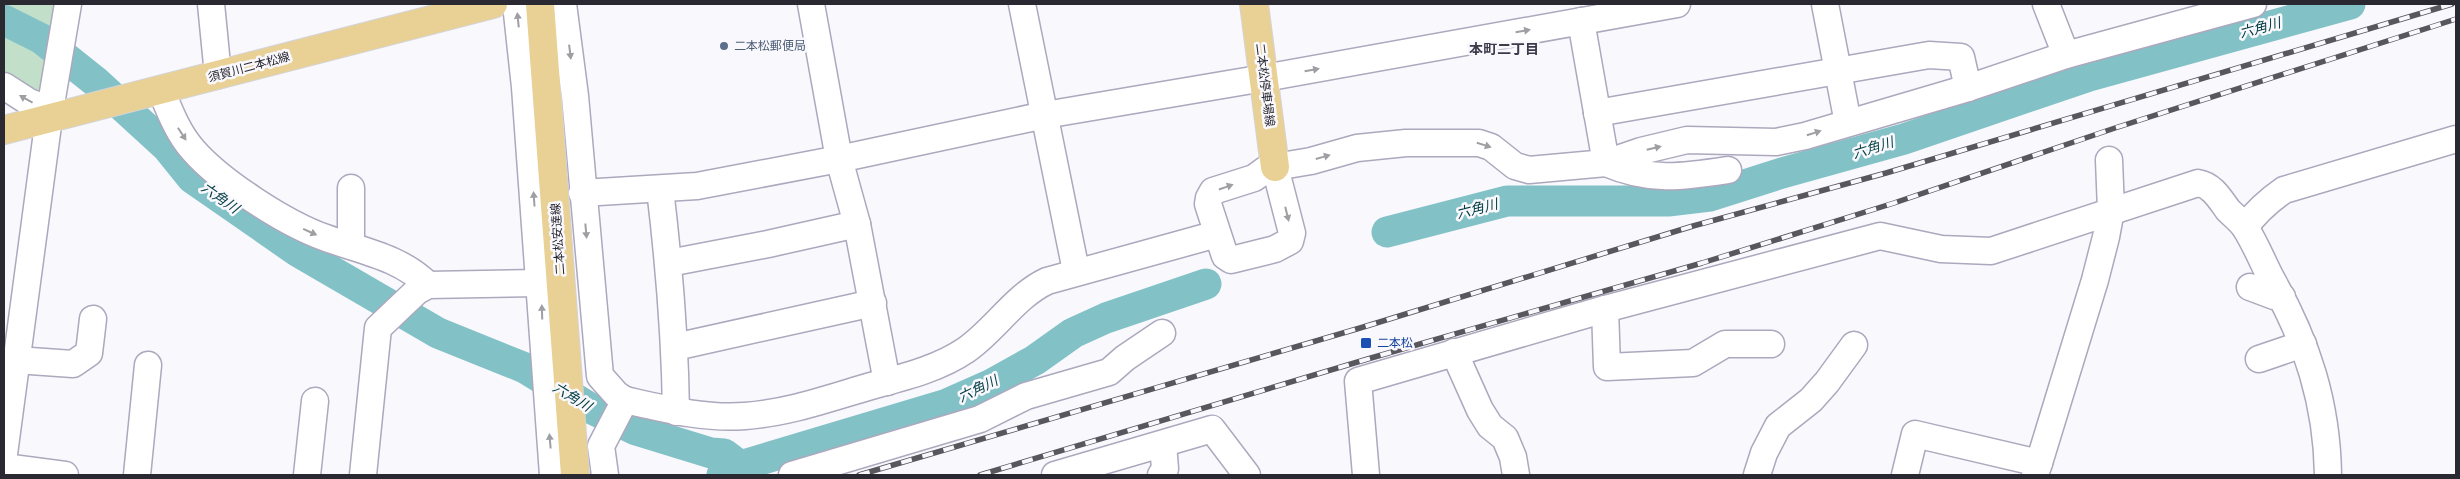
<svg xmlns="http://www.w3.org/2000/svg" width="2460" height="479" font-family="'Varela Round','Noto Sans JP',sans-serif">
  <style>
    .green { fill: #c2e0c9 }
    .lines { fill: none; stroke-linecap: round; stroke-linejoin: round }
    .river { stroke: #82c2c7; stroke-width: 31 }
    .minor-casing { stroke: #aca8bd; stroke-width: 29 }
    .major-casing { stroke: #d4d4d6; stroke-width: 30 }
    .minor { stroke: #fff; stroke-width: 26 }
    .major { stroke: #e9d196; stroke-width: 28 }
    .rail-casing { stroke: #59575e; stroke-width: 5.5 }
    .rail { stroke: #f9f8fd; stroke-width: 4; stroke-dasharray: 11; stroke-linecap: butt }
    .oneway { fill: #9f9ea2 }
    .service-dot { fill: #5c6f8a; stroke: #f9f8fd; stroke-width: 2 }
    .transit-dot { fill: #1a4fb4; stroke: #f9f8fd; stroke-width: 2 }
    .labels { text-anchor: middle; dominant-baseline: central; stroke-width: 5; stroke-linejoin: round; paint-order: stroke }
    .service-label { font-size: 12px; fill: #4e5e75; stroke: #f9f8fd; text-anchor: start }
    .street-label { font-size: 12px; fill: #2a2830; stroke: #f9f8fd }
    .transit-label { font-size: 12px; fill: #164399; stroke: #f9f8fd; text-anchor: start }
    .water-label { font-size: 14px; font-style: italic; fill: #003e42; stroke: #f9f8fd }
    .neighbourhood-label { font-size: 14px; font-weight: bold; fill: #3d3a4b; stroke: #f9f8fd }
  </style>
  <rect width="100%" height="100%" fill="#f9f8fd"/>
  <polygon class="green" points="4,4 58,4 50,110 4,86"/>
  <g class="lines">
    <g class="river">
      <polyline points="4,20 42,39 96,82 167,147 192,178 297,251 438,333 525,368 590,408 636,430 711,453 724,454 740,466"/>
      <polyline points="1387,232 1507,201 1668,201 1710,196 1782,173 1904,139 2089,76 2350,4"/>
      <polyline points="722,475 740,466 947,404 990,385 1035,360 1073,333 1106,318 1206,284"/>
    </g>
    <g class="minor-casing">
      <g id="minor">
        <polyline points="211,4 218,75"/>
        <polyline points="516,4 525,87 553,475"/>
        <polyline points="563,4 575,96 600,376 616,394 625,400"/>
        <polyline points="811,4 839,159 857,224 887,382"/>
        <polyline points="1022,4 1076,271"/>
        <polyline points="1825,4 1848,123"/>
        <polyline points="2046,4 2066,55"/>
        <path d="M1581,21L1606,163C1650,182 1682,177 1728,170"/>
        <polyline points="4,86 29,102 50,110"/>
        <path d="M161,90C170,112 178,133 193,150C221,182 286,224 326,238C362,251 400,257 428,285"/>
        <polyline points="1597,113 1929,55 1961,57 1968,88"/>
        <polyline points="1275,167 1292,233 1290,241 1275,249 1231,260 1225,256 1208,204 1209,198 1213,191 1254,178 1265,170 1275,167 1311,161 1357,148 1406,143 1479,143 1491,147 1515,166 1529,170 1606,163 1641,151 1687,140 1776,142 1805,136 1968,88 2066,55 2253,4"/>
        <polyline points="351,188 351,245"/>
        <path d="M660,189C669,264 675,337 676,412"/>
        <polyline points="582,193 697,186 839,159 1045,115 1264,78 1677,4"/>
        <path d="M2245,227C2256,212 2268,201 2284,190L2456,139"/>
        <polyline points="669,263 768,244 857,224"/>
        <polyline points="2250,287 2274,296 2282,297"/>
        <polyline points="1605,309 1607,367 1693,363 1725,344 1771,344"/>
        <polyline points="675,347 873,303"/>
        <polyline points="1454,352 1480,410 1490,426 1505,438 1513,457 1516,475"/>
        <polyline points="2259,359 2303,344"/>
        <polyline points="16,360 73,364 89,353 93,319"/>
        <polyline points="4,454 50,110 68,4"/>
        <polyline points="2039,463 2095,280 2106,237 2111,210 2109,160"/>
        <polyline points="4,467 65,475"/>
        <polyline points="137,475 148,365"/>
        <polyline points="307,475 315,401"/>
        <polyline points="363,475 378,328 417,291 428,285 541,283"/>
        <path d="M605,475L601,446L625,400C665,409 704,419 745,416C788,413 830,398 871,386C904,377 938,369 966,350C995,330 1015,296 1047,281L1217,234"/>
        <polyline points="792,475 980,419 1026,396 1109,372 1125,358 1162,333"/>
        <polyline points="1055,475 1212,429 1247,475"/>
        <polyline points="1161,475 1165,469 1163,444"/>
        <path d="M1366,475L1358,381L1605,309L1880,236L1941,249L1991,251L2198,183C2212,185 2220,199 2228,210C2234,216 2242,222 2246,229C2256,245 2263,263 2272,280C2307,342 2327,403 2328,475"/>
        <polyline points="1757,475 1764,453 1778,426 1811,400 1827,382 1854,345"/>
        <polyline points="1905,475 1915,434 2039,463 2035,475"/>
      </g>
    </g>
    <g class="major-casing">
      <g id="major">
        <polyline points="540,4 575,475"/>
        <polyline points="1254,4 1275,167"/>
        <polyline points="4,130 493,4"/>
      </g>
    </g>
    <use href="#minor" class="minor"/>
    <use href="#major" class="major"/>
    <g class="rail-casing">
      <g id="rail">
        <polyline points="859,475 1360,328 1693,226 1886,173 2452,4"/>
        <polyline points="980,475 1371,358 1702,263 1894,203 2115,128 2456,19"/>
      </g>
    </g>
    <use href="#rail" class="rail"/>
  </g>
  <defs><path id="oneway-solid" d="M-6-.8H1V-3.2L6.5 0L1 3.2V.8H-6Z" transform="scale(1.25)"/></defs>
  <g class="oneway">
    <use href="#oneway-solid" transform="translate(518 20) rotate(-96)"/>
    <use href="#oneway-solid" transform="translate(1523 31) rotate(-10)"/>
    <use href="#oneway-solid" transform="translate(570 52) rotate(83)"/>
    <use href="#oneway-solid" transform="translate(1312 70) rotate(-10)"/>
    <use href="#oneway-solid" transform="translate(26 99) rotate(-151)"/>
    <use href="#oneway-solid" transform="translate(1814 133) rotate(-17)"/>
    <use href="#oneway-solid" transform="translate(182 134) rotate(57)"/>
    <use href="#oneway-solid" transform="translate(1484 145) rotate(17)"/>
    <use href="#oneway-solid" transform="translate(1654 148) rotate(-13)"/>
    <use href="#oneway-solid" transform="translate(1323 157) rotate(-16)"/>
    <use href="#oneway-solid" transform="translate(1226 187) rotate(-19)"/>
    <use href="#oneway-solid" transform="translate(534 199) rotate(-94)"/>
    <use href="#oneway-solid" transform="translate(1287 214) rotate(76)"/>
    <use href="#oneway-solid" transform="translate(586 231) rotate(85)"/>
    <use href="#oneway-solid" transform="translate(310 232) rotate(24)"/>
    <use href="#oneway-solid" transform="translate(542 312) rotate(-92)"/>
    <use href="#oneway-solid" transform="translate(550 441) rotate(-95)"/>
  </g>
  <circle class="service-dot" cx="724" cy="46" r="5"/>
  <rect class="transit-dot" x="1360" y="337" width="12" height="12" rx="2.5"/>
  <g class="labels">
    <g class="service-label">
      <text x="734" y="46">二本松郵便局</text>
    </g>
    <g class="street-label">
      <text transform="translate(249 67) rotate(-15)">須賀川二本松線</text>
      <text transform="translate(1265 85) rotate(83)">二本松停車場線</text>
      <text transform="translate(558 239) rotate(-94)">二本松安達線</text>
    </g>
    <g class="transit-label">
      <text x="1377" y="343">二本松</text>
    </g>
    <g class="water-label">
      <text transform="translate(2260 28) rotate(-15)">六角川</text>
      <text transform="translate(1873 148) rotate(-17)">六角川</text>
      <text transform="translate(220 198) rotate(35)">六角川</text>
      <text transform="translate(1477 209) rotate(-14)">六角川</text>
      <text transform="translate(978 389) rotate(-26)">六角川</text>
      <text transform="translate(572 397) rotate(31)">六角川</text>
    </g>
    <g class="neighbourhood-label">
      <text x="1504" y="49">本町二丁目</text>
    </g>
  </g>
  <rect width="2460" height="479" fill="none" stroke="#2a2830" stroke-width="10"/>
</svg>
